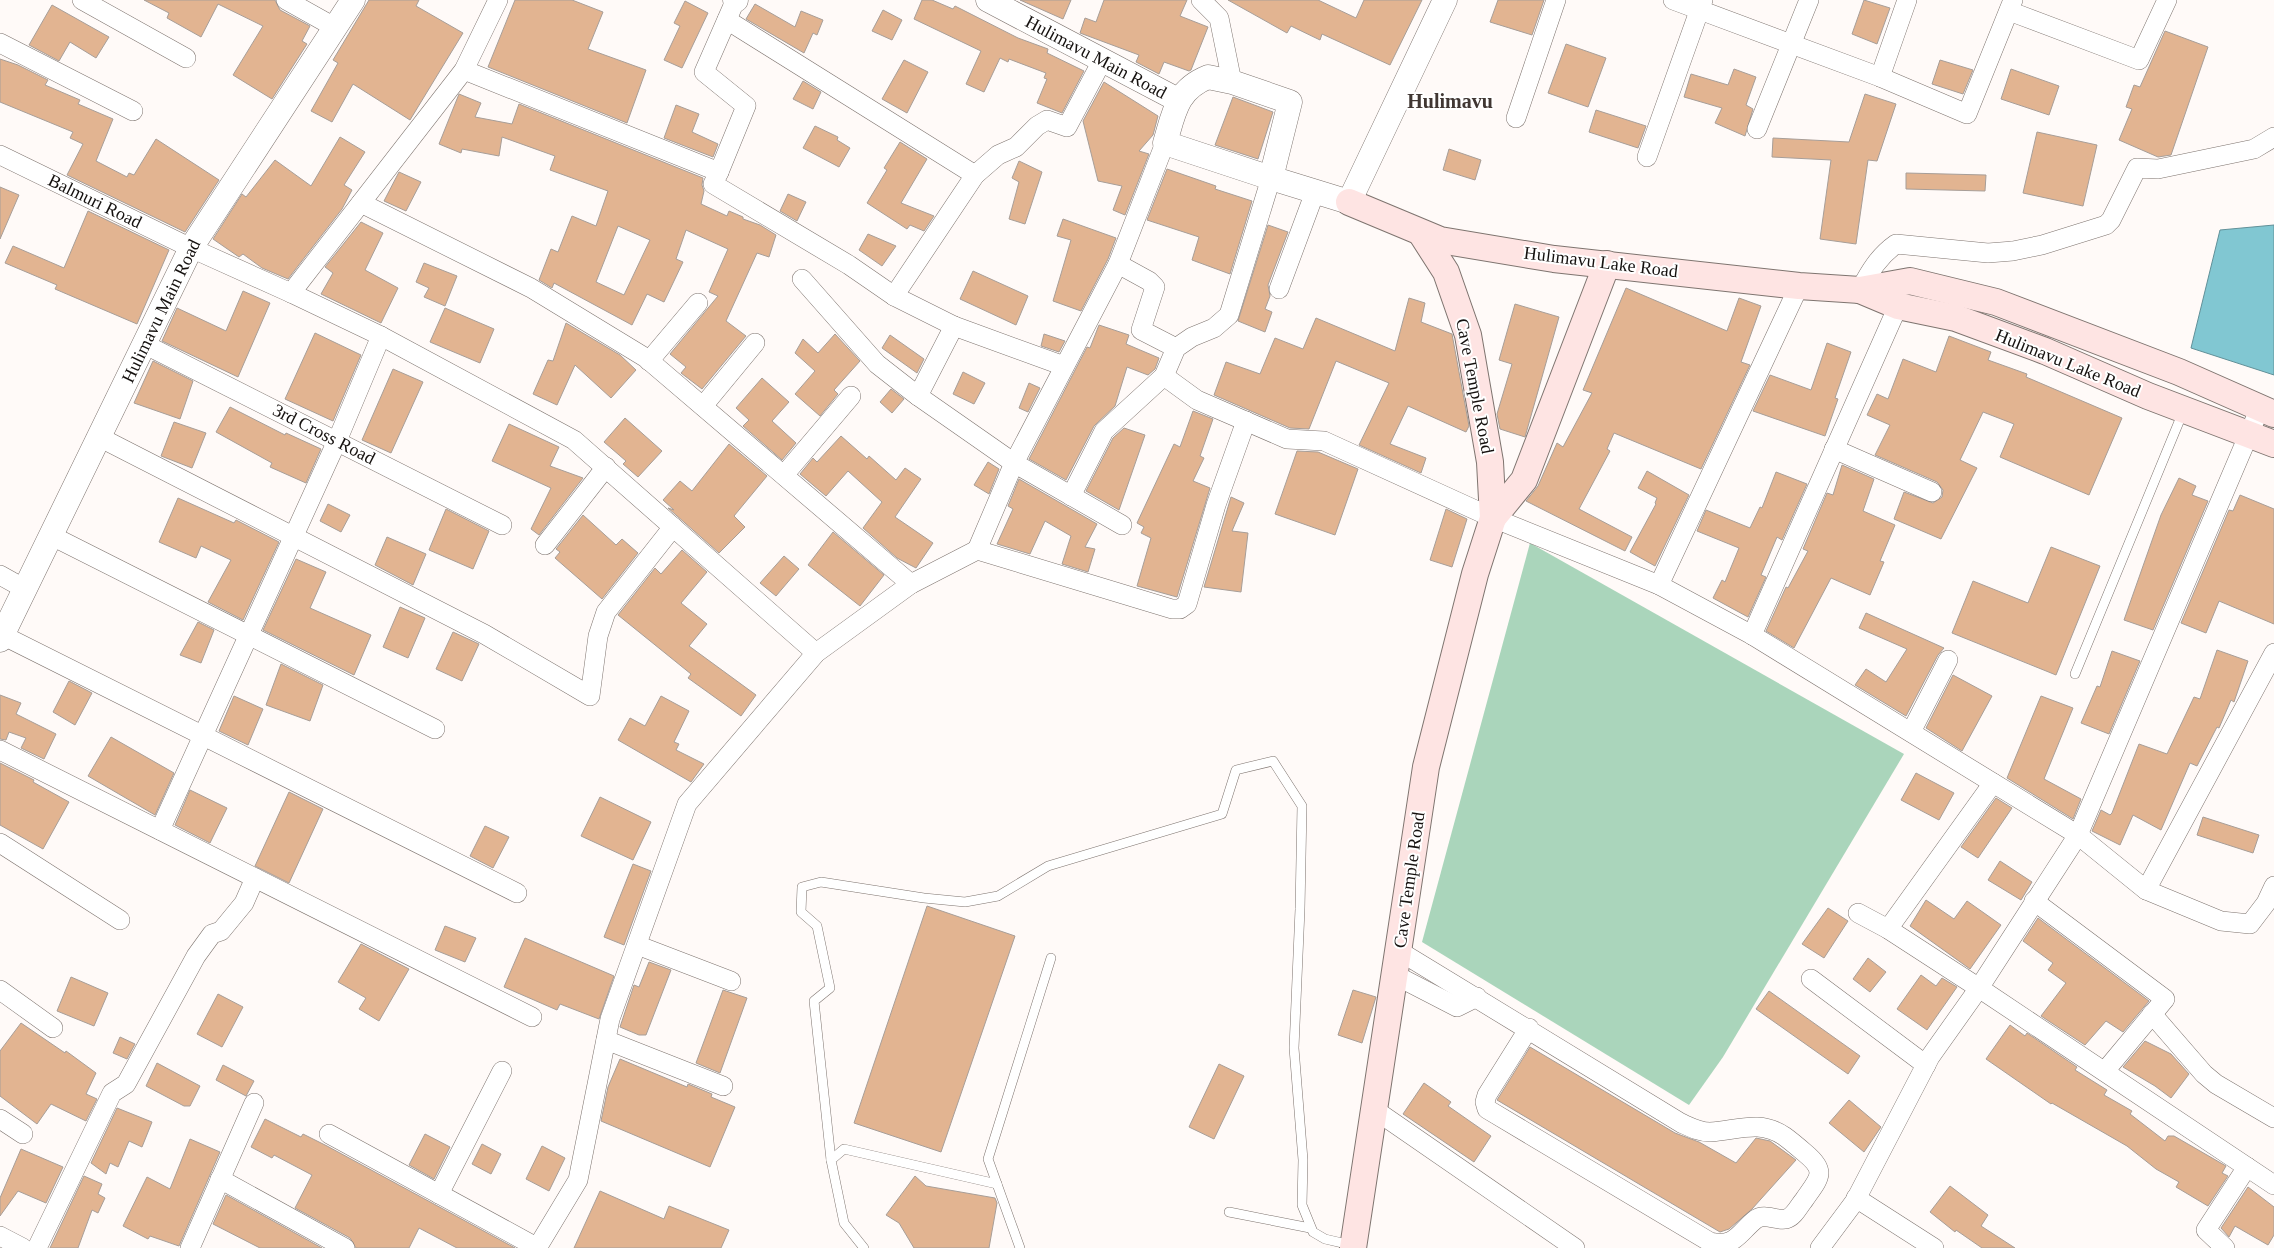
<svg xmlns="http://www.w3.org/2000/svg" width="2274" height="1248" font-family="Georgia,serif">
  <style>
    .green { fill: #aad5bb }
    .water { fill: #81c7d2; stroke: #619098 }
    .building { fill: #e2b491; stroke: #a79e98; fill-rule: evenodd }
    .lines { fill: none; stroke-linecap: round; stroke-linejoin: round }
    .service-casing { stroke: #7e746f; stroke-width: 10 }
    .minor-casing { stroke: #7e746f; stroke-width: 20 }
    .tertiary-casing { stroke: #7e746f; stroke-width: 25 }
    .secondary-casing { stroke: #7e746f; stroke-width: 28 }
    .service { stroke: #fff; stroke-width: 9 }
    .minor { stroke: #fff; stroke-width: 19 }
    .tertiary { stroke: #fff; stroke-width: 24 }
    .secondary { stroke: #fee4e3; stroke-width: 26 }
    .labels { text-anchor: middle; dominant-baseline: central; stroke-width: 4; stroke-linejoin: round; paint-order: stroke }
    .street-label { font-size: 18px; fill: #15110f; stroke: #fff }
    .quarter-label { font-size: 20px; font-weight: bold; fill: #403733; stroke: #fff }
  </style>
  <rect width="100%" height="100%" fill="#fffaf8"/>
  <polygon class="green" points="1530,543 1904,754 1723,1057 1689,1105 1422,942"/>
  <polygon class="water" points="2274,225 2274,375 2191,348 2220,230"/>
  <g class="building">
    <polygon points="144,0 275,0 280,10 310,26 302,41 307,44 272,99 233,75 263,26 218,4 201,37 167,18 169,13"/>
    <polygon points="369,0 419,0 416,6 463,33 410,120 353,84 332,122 311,111 338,63 333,60"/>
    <polygon points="515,0 572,0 603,12 588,49 646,70 627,123 488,67"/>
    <polygon points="922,0 932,0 953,9 955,6 1018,38 1048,49 1047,53 1084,71 1062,113 1037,103 1047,79 1044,78 1046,73 1009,59 1008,62 1000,58 984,92 966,84 981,51 914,19"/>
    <polygon points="1020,0 1071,0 1063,19"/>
    <polygon points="1104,0 1187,0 1180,16 1208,27 1191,70 1189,71 1164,62 1159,74 1136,62 1139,55 1080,33 1085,18 1096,22"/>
    <polygon points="1228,0 1318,0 1356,18 1364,0 1422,0 1390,65 1322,34 1320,40 1291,26 1287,33"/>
    <polygon points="1498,0 1544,0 1532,35 1490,22"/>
    <polygon points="1864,0 1890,8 1877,44 1852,34"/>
    <polygon points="685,1 708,13 682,68 664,60 680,26 674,23"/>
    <polygon points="755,4 795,27 801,11 823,20 817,35 813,33 804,53 746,19"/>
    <polygon points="52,5 109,37 96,58 70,42 59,61 29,45"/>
    <polygon points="883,10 902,20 892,40 872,31"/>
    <polygon points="2165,31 2208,47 2171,155 2158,157 2119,140 2132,109 2126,107 2134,85 2140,87"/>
    <polygon points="1566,44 1606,58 1588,107 1548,93"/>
    <polygon points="0,59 18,65 48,80 45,85 80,100 78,104 113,119 96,161 127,177 129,173 134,175 156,139 219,180 185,232 67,175 83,144 70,138 73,132 0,102"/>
    <polygon points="904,60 928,72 907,113 882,99"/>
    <polygon points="1940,60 1973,70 1963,94 1932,84"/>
    <polygon points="1734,69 1756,77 1746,105 1753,109 1745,136 1715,123 1722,108 1684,97 1691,74 1728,85"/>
    <polygon points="2011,69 2059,86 2049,115 2001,99"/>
    <polygon points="803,81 821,92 813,109 793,99"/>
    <polygon points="1104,82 1158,116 1153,135 1139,151 1149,154 1125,215 1113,210 1122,186 1098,181 1083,121"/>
    <path d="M459,94L481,103L475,117L512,124L519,104L703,178L702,185L704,191L701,204L727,216L729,211L743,217V219L760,225L776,235L769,257L757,253L726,321L746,336L702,389L681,373L686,367L670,354L718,296L709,292L728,249L686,230L676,259L683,262L664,302L647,294L632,325L554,283L552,288L539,280L551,249L558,252L572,216L596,226L608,191L550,170L555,156L502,137L499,156L462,149L461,153L439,144ZM618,226L650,240L624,295L596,282Z"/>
    <polygon points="1865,94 1896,104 1877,161 1868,160 1856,244 1820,239 1831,160 1772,157 1773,138 1849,142"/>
    <polygon points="1233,97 1273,112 1258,159 1215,145"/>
    <polygon points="676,105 699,114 692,132 718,144 713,157 664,138"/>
    <polygon points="1596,110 1646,126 1638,148 1589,132"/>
    <polygon points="815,126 838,137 837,140 850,148 839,167 803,148"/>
    <polygon points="2037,132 2097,145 2083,206 2023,193"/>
    <polygon points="340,137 365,152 344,185 352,190 342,209 288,279 262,268 243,254 239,257 213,239 242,194 246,197 275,160 311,186"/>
    <polygon points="900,142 927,159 901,203 934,216 924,231 910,225 907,229 867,203 887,170 884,168"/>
    <polygon points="1449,149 1481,160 1475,180 1443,170"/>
    <polygon points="1019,161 1042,172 1025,224 1009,219 1019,182 1012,178"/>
    <polygon points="1167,169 1216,186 1215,189 1252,201 1230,274 1192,260 1199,237 1147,220"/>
    <polygon points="399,172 421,182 406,211 384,201"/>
    <polygon points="1906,173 1986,175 1985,191 1906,189"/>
    <polygon points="0,187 19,195 0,239"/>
    <polygon points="788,194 806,202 797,221 780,211"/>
    <polygon points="88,211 169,250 137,324 55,289 57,285 5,263 13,246 64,268"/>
    <polygon points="1063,219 1116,238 1108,259 1081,311 1053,301 1071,240 1057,236"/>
    <polygon points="361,222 383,233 365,270 398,288 381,323 321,294 333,273 325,267"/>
    <polygon points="1268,225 1288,232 1268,285 1270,296 1265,309 1272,312 1265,332 1238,321"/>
    <polygon points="868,234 896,246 882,266 859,250"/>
    <polygon points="424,263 457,276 445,306 424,297 429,288 416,282"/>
    <polygon points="973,271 1028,296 1016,325 960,299"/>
    <polygon points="1626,288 1727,331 1739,298 1761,306 1741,362 1750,365 1701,469 1614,433 1607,449 1610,451 1579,509 1632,537 1625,551 1526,501 1538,486 1557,443 1563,447 1592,393 1583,390"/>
    <polygon points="243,291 270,303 238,377 162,341 177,308 226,331"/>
    <polygon points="1409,298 1425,303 1421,322 1452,334 1469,426 1466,432 1408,406 1390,444 1426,458 1421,473 1359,445 1389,383 1336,361 1309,429 1290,428 1214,395 1226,362 1260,374 1275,338 1303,349 1316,318 1395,351"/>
    <polygon points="1515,304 1559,317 1525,437 1500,429 1497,414 1512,364 1499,360"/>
    <polygon points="445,308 494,329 480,363 430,342"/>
    <polygon points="566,323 620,355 636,370 611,398 575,365 557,405 533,394 548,360 553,361"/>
    <polygon points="1099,325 1129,335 1126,344 1159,358 1155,369 1148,375 1127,367 1115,406 1094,426 1066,480 1029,459 1087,347 1090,348"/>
    <polygon points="315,333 361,355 333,421 285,399"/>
    <polygon points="835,334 860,361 834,390 838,394 820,416 795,394 815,371 795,353 803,339 818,353"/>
    <polygon points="1044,334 1065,341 1059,352 1041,346"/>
    <polygon points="890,335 924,359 917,373 882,348"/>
    <polygon points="1949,336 1991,352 1988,360 2027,374 2026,377 2122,418 2089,495 2000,457 2014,424 1983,412 1960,460 1977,468 1941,539 1894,519 1904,492 1933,503 1942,497 1943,490 1937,482 1875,455 1890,425 1867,415 1877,394 1888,399 1903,359 1936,372"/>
    <polygon points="1827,343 1851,352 1835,398 1838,399 1825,436 1753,411 1770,375 1811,390"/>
    <polygon points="153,361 193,381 180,419 134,403"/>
    <polygon points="393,369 423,382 391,453 362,440"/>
    <polygon points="963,372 985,383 974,404 953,394"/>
    <polygon points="762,378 789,402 772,421 796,443 782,460 743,426 749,420 736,408"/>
    <polygon points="1029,383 1040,388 1028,412 1019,408"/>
    <polygon points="891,389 904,399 892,413 880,402"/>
    <polygon points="230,407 285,435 286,433 321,449 306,483 270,467 272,463 216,432"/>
    <polygon points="1193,411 1213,419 1200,456 1204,458 1193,481 1210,488 1177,597 1137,586 1151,538 1141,533 1144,527 1137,523 1174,444 1180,447"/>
    <polygon points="625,418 662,451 638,477 623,464 626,461 604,442"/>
    <polygon points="174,422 206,433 192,468 161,456"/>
    <polygon points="509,424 559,447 550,466 583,478 539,535 531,529 551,488 492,461"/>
    <polygon points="1124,428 1145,435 1119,510 1086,491 1113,438"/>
    <polygon points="841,436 867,459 869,456 896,480 905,468 921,479 895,517 933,543 916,568 897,558 863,528 882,502 848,471 826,496 800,474 813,458 817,462"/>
    <polygon points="729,444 767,476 734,516 745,527 719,553 668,508 674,510 663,500 680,481 692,491"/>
    <polygon points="1297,451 1318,452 1358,469 1335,535 1275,514"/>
    <polygon points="988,462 999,469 989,494 974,485"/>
    <polygon points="1842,465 1874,479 1863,511 1895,525 1880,561 1884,562 1870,595 1831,578 1794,648 1766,631 1786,587 1788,588 1808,551 1803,549 1827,493 1833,495"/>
    <polygon points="1647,471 1689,495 1655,566 1630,552 1656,504 1655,503 1657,498 1638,488"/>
    <polygon points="1776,472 1807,484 1782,540 1777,537 1761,575 1766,577 1748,617 1713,598 1722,580 1725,582 1739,548 1697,531 1706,510 1750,528 1760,507 1762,508"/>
    <polygon points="2179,478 2196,486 2192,495 2208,501 2153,630 2124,620 2161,515"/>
    <polygon points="1019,479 1097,524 1085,547 1095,549 1088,572 1062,564 1071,536 1045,521 1030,554 997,544 1013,509 1008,506"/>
    <polygon points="2240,495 2274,509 2274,624 2219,601 2206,633 2181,623 2229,510 2233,511"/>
    <polygon points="1231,497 1244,503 1232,531 1248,533 1241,592 1204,587"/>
    <polygon points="178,498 234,523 236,520 279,542 243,620 208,602 231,560 201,546 196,558 159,542"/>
    <polygon points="328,504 350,515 341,532 320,521"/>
    <polygon points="446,509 489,531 473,569 429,550"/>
    <polygon points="1446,509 1467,519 1452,567 1430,560"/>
    <polygon points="583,515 616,545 622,539 638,553 602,599 555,558 560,552 556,549"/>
    <polygon points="833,532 884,575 860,606 808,565"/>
    <polygon points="387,537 426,554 413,585 375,565"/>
    <polygon points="2051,547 2100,566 2056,675 1952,633 1973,581 2028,603"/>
    <polygon points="682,550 707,572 681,603 707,624 689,646 756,695 741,716 688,678 691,674 618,615 655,568 661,574"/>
    <polygon points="784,556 799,569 776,596 760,583"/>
    <polygon points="296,559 326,572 310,608 371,635 354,675 263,630"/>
    <polygon points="400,607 425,618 408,658 383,647"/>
    <polygon points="1866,613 1944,648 1938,655 1906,716 1855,685 1866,669 1886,682 1907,649 1859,628"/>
    <polygon points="198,622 214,630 201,663 180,655"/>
    <polygon points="453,632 479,644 462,681 436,669"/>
    <polygon points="2217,650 2248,661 2234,702 2231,700 2219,728 2217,727 2197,766 2190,763 2161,830 2133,815 2120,845 2092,831 2101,810 2110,815 2112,813 2139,744 2167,754 2194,697 2200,699"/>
    <polygon points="2112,651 2140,661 2109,734 2081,723 2097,686 2100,687"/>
    <polygon points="281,664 323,685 310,721 266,705"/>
    <polygon points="1953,675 1992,696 1962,751 1926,728"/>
    <polygon points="69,681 92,693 75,725 53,712"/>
    <polygon points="0,695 21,703 16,714 56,734 44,759 21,748 26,738 9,732 6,740 0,739"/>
    <polygon points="234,696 263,709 248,745 219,731"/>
    <polygon points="661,696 689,711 674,742 679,744 676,750 704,764 691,782 618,740 630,718 645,726"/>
    <polygon points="2041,696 2073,708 2044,779 2081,799 2073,819 2007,778"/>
    <polygon points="111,737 174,773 155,815 88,776"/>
    <polygon points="0,763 34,780 33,782 69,802 43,849 0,825"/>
    <polygon points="1916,773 1954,793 1939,820 1901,800"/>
    <polygon points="190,790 227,808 210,843 175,825"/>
    <polygon points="289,792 323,809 289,883 255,866"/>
    <polygon points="600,797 651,822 633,860 581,836"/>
    <polygon points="1996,798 2012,808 1978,858 1961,847"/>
    <polygon points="2203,817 2259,835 2253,853 2197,835"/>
    <polygon points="485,826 509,837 493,868 470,856"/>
    <polygon points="2000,861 2032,882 2021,900 1988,880"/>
    <polygon points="633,864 651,871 624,945 604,937"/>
    <polygon points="1926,900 1954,919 1967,901 2001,925 1970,969 1910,926"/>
    <polygon points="927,906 1015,936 941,1152 854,1123"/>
    <polygon points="1828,908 1848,921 1824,958 1802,944"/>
    <polygon points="2038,918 2149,1001 2123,1032 2106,1021 2085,1045 2041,1016 2066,983 2048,970 2053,963 2023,941"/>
    <polygon points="445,926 476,938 465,962 435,950"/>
    <polygon points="525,938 614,976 599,1019 560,1004 557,1010 504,987"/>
    <polygon points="361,944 409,969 379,1021 359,1009 366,998 338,982"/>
    <polygon points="1868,958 1886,972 1870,992 1853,979"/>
    <polygon points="649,962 671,970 646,1035 639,1035 620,1027 634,985 639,987"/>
    <polygon points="1921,975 1936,986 1942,978 1957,987 1927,1030 1897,1009"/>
    <polygon points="71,977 108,993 94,1026 57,1011"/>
    <polygon points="723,990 747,998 720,1073 696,1063"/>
    <polygon points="1353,990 1376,997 1362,1043 1338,1035"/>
    <polygon points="1769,991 1860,1056 1848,1074 1756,1009"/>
    <polygon points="218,994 243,1007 222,1047 197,1034"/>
    <polygon points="21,1023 65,1053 66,1051 96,1073 86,1094 97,1099 86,1121 51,1104 37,1124 0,1096 0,1051"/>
    <polygon points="2010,1025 2025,1036 2027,1033 2077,1067 2075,1070 2107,1090 2104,1095 2132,1111 2130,1114 2165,1141 2168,1136 2174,1136 2226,1166 2222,1173 2228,1176 2208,1206 2176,1187 2179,1182 2156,1169 2127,1146 2052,1103 2051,1104 1986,1059"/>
    <polygon points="120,1037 135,1044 127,1059 113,1053"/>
    <polygon points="2145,1041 2171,1054 2189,1074 2171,1098 2155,1086 2123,1067"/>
    <polygon points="1530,1047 1675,1133 1699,1142 1736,1163 1756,1138 1770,1141 1796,1160 1752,1209 1729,1229 1720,1232 1497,1100"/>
    <polygon points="620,1059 687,1087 688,1084 712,1094 711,1097 735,1107 710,1167 601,1121 608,1087"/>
    <polygon points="157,1063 200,1086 190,1106 184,1106 146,1086"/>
    <polygon points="1219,1064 1244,1076 1214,1139 1189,1127"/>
    <polygon points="223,1065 254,1081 246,1096 216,1080"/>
    <polygon points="1424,1083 1451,1102 1448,1106 1491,1136 1474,1162 1403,1114"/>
    <polygon points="1849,1100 1881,1127 1864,1152 1829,1123"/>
    <polygon points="117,1108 152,1122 142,1147 129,1141 118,1167 110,1163 106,1174 91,1163"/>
    <polygon points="265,1119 301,1137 303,1134 327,1146 515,1248 457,1248 419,1228 409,1248 356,1248 350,1238 295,1208 312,1175 274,1155 272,1158 251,1147"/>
    <polygon points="425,1134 450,1147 434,1179 409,1165"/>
    <polygon points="190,1139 220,1152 179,1246 150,1236 148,1239 123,1226 147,1177 170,1189"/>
    <polygon points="482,1144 501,1154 491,1174 472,1164"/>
    <polygon points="542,1146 565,1158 549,1191 526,1179"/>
    <polygon points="21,1149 63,1167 46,1203 18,1191 0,1216 0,1198"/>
    <polygon points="84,1176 102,1184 98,1194 105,1198 98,1213 92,1210 78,1248 50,1248"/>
    <polygon points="915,1176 926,1186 995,1198 997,1203 989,1248 914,1248 899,1223 886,1215"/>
    <polygon points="1950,1186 1988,1215 1981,1226 2015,1248 1982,1248 1956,1230 1955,1232 1930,1212"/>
    <polygon points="2248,1187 2274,1207 2274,1235 2268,1245 2235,1226 2229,1237 2221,1228"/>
    <polygon points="600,1191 664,1219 669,1206 729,1230 721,1248 574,1248"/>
    <polygon points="226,1195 228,1196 322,1248 260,1248 213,1224"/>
  </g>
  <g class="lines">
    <g class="service-casing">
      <g id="service">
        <polyline points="2075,674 2183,412"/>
        <polyline points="831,1160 814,1001 830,988 817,926 801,912 802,887 821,882 924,898 965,902 998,896 1048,866 1222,814 1236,770 1273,761 1302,806 1300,909 1294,1048 1303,1160 1302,1205 1313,1232 1325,1239 1351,1245"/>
        <polyline points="1229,1212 1310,1228"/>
        <polyline points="864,1248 844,1223 831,1160 844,1149 997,1184"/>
        <polyline points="1020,1248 988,1159 1051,958"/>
      </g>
    </g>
    <g class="minor-casing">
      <g id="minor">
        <polyline points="82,0 186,58"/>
        <polyline points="286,0 336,28"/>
        <polyline points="1201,0 1219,18 1232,82"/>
        <polyline points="1673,0 1880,77 1967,114 2013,0"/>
        <polyline points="2009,11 2139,60 2167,0"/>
        <polyline points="727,20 975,175 894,296"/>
        <polyline points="0,43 133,111"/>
        <polyline points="464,70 719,172 713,184 849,265 894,296 954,326 918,396"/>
        <polyline points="1880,77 1907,0"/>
        <polyline points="1516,118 1556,0"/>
        <polyline points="1757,129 1809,0"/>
        <polyline points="0,155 191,248 291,293 464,70 498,0"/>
        <polyline points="1647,157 1703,0"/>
        <polyline points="719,172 746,106 704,72 732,8"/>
        <polyline points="975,175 998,155 1016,147 1037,126 1047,120 1067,127 1103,59"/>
        <polyline points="361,203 531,288 646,358 911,584"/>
        <polyline points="1118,264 1149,281 1155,287 1141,330 1176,348"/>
        <polyline points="802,279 877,364 918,396 1014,463 977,550"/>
        <polyline points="1279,289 1315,192"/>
        <path d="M1860,290C1870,271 1879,256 1896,244L1988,253L2013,251L2042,245L2106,225L2111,220L2137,168L2158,169L2254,149L2274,137"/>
        <polyline points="291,293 381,336 574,440 816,653"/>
        <polyline points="954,326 1064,366"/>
        <polyline points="144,344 502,525"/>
        <polyline points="649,361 698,303"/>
        <polyline points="1164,376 1197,400 1287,439 1324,441 1493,518 1659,585 1752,635 2078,835 2146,890 2221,921 2250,924 2266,903 2274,886"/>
        <polyline points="703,406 755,343"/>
        <polyline points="99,437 484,634 590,696 598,636 606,612 673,527"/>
        <polyline points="1834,449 1932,492"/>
        <polyline points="784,475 851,396"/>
        <polyline points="1071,496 1104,431 1164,376 1176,348 1192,337 1214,328 1229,315 1271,178"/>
        <polyline points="1122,525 1014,463 1118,264 1165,143"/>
        <polyline points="52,536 435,729"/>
        <polyline points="545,545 606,467"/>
        <polyline points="0,575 25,589"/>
        <polyline points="1659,585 1799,286"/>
        <polyline points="2,635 517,893"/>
        <polyline points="1752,635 1898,306"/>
        <polyline points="1911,732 1948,660"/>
        <polyline points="0,750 532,1017"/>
        <polyline points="160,830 337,441 381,336"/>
        <polyline points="0,843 120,920"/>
        <polyline points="2146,890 2274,653"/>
        <polyline points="2034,901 2165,999 2105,1071"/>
        <polyline points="1858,913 1888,929 1979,988 2274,1185"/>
        <polyline points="1888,929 1993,783"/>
        <polyline points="637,945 731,981"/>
        <path d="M1399,951L1681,1123C1690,1127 1699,1132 1710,1132C1736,1131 1759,1119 1784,1136C1791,1141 1798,1147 1805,1153C1828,1172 1819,1178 1804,1200C1799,1206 1794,1217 1786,1219C1776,1221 1765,1213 1756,1219C1739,1232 1736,1248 1710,1242L1487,1109L1485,1102L1487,1095L1529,1028"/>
        <polyline points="1395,975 1457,1007 1477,997"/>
        <polyline points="1811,979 1926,1065"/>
        <polyline points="0,990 53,1028"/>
        <polyline points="2152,1014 2204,1074 2216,1084 2274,1118"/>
        <polyline points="606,1040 723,1086"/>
        <polyline points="1375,1110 1575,1248"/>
        <polyline points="0,1119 23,1134"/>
        <polyline points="329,1134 538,1248"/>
        <polyline points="220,1179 345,1248"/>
        <polyline points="439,1194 502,1071"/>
        <polyline points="1856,1198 1934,1248"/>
        <polyline points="0,1236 23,1248"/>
        <polyline points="37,1248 112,1093 126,1084 196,956 212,934 221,931 244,903 255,878"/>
        <polyline points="190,1248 254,1103"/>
        <polyline points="537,1248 578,1180 610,1019 687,804 816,653 911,584 977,550 1172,609 1180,609 1187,604 1216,505 1246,421"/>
        <polyline points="1820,1248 1855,1201 1930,1057 1979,988 2078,835 2260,408"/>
        <polyline points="2225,1248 2206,1230 2247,1167"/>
      </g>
    </g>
    <g class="tertiary-casing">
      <g id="tertiary">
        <polyline points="735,0 736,0"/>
        <polyline points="988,0 1178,100"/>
        <path d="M1208,77L1232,82L1290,102L1271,178L1165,143C1174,113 1176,90 1208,77Z"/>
        <polyline points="1271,178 1349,202 1445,0"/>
        <polyline points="0,640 191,248 353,0"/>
      </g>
    </g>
    <g class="secondary-casing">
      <g id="secondary">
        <polyline points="1349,202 1440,240 1554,259 1799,286 1860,290 1910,281 1996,302 2179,372 2274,414"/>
        <polyline points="1860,290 1898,306 1956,318 2045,351 2148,396 2274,444"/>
        <polyline points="1493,518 1524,480 1607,264"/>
        <polyline points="1353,1248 1426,767 1475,574 1493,518 1490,462 1468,335 1446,272 1421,233"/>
      </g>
    </g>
    <use href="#service" class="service"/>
    <use href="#minor" class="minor"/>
    <use href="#tertiary" class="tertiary"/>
    <use href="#secondary" class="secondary"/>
  </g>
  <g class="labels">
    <g class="street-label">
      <text transform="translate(1096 57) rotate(28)">Hulimavu Main Road</text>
      <text transform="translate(95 201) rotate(26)">Balmuri Road</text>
      <text transform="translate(1601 262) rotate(7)">Hulimavu Lake Road</text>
      <text transform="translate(161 311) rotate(-64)">Hulimavu Main Road</text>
      <text transform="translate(2068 363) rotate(22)">Hulimavu Lake Road</text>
      <text transform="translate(1475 386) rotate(79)">Cave Temple Road</text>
      <text transform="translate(324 434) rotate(27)">3rd Cross Road</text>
      <text transform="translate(1409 880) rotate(-82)">Cave Temple Road</text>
    </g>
    <g class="quarter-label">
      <text x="1450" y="101">Hulimavu</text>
    </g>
  </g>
</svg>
